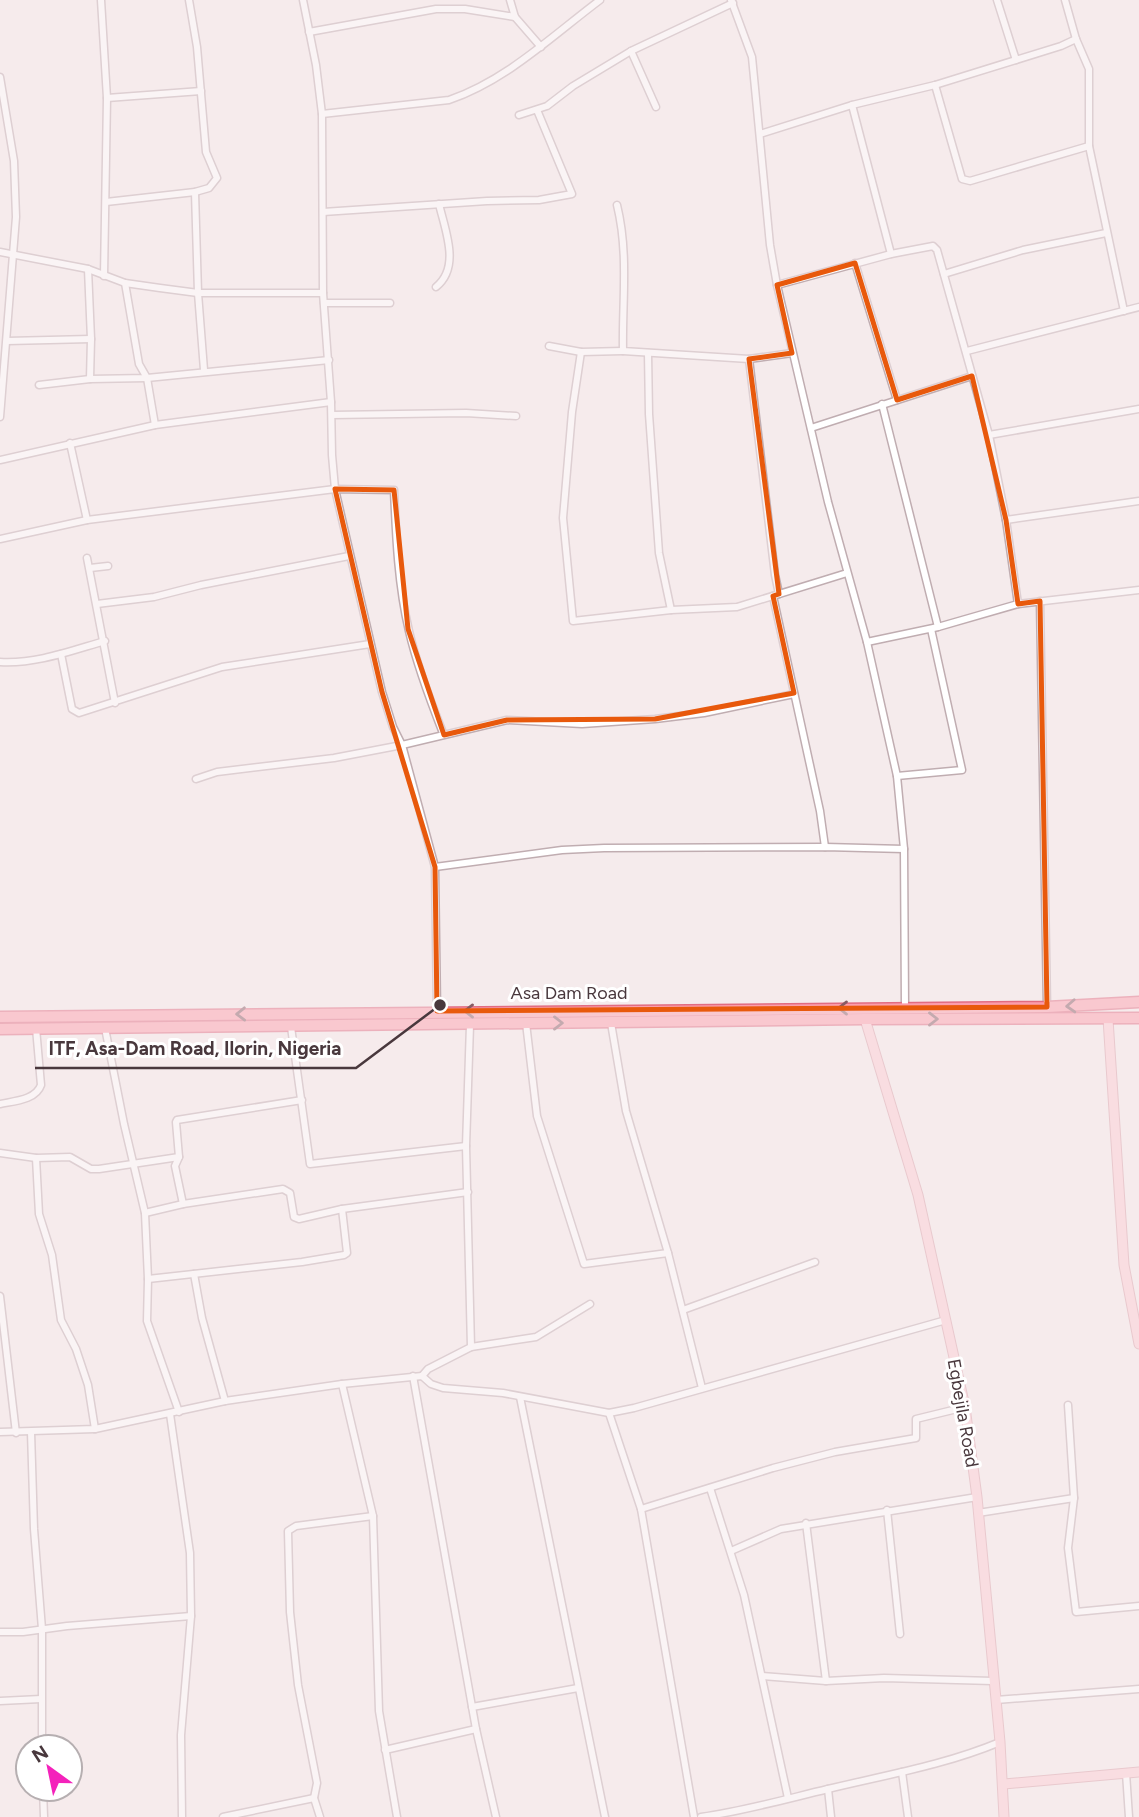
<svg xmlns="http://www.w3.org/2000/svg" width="1139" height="1817" font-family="Figtree,sans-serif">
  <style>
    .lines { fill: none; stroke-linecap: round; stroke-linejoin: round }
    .street-casing { stroke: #c0adb1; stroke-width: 9 }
    .secondary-casing { stroke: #d9a0a8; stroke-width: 11 }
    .primary-casing { stroke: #e16c81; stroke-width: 13 }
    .street { stroke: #fff; stroke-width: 6 }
    .secondary { stroke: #fdccd2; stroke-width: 9 }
    .primary { stroke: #fc9dac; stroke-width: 10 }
    .oneway { stroke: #885b64 }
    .marked { fill: none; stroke: #e8590c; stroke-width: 5; stroke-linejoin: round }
    .labels { text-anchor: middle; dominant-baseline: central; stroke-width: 6; stroke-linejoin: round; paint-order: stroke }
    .street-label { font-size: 18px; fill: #49383d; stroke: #fff }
    .leader { fill: none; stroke: #49383d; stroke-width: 2.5 }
    .callout-dot { fill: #49383d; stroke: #fff; stroke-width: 2.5 }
    .callout-label { font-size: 19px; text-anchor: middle; font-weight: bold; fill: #49383d; stroke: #fff; stroke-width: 6; stroke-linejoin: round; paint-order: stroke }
  </style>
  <rect width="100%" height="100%" fill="#f5ebec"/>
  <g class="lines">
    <g class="street-casing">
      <g id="street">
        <polyline points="101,0 107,98 104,276"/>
        <polyline points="303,0 316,65 322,114 323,293 331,402 332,455 335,489 382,692 393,727 402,745 435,867 437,1011"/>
        <polyline points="510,0 515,17 541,47"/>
        <polyline points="731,0 752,57 770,245 777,285 828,502 867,642 897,776 904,849 905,1008"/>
        <polyline points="997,0 1016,60"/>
        <polyline points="1065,0 1076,39 1089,69 1089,146 1124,311"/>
        <polyline points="309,32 436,9 465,9 515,17"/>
        <polyline points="631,51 656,107"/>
        <polyline points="0,77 14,161 16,217 0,417"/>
        <polyline points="935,85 962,179 970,181 1089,146"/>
        <polyline points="107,98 201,91"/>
        <polyline points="852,105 891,254"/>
        <path d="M322,114L449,100C507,80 552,36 600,0"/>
        <polyline points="519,115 547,106 573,86 631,51 733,3"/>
        <polyline points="760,134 852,105 935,85 1061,46 1076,39"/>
        <polyline points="195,192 198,293 204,370"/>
        <polyline points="106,202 195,192 209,188 217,178 206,152 197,47 189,0"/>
        <path d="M617,205C629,254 622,302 623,351L749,359L792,353"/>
        <polyline points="323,212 487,201 539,200 572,194 537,110"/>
        <polyline points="0,252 88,269 125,283 160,288 198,293 323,293"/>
        <polyline points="855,263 897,400"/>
        <polyline points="88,269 91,339 90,379"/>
        <polyline points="944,274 1023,250 1106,233"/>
        <polyline points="125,283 139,364 147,378 155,425"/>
        <polyline points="777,285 891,254 933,246 937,250 989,435 1006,520 1018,604"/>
        <path d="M436,287C461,267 445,230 439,204"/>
        <polyline points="324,303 390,303"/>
        <polyline points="7,341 91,339"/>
        <polyline points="549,346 581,352 623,351"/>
        <polyline points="967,351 1139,307"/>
        <polyline points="581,352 572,412 563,518 573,621 671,610 737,607 847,573"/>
        <polyline points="648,353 649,414 659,553 671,610"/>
        <polyline points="749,359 775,575 779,594"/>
        <polyline points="39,385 90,379 147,378 329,360"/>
        <polyline points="882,404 938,627"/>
        <polyline points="332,415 466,413 516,416"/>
        <polyline points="811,428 972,376"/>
        <polyline points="989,435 1139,409"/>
        <polyline points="70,443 87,520"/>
        <polyline points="0,460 155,425 331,402"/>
        <polyline points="1006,520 1139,501"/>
        <path d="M0,539L87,520L335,489L394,490C396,536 398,585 409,631C417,666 430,700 443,733"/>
        <polyline points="87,558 115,703"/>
        <polyline points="90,568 108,566"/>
        <polyline points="773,596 820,811 825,847"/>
        <polyline points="1040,601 1047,1007"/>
        <polyline points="97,604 154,597 201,585 349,556"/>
        <polyline points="867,642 938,627 1018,604 1139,590"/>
        <polyline points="61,654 72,709 79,713 222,667 370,644"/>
        <path d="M0,662C36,664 70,651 105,641"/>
        <polyline points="897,776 962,770 931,629"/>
        <polyline points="196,779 217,772 334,758 402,745 507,720 582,724 655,719 704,713 794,694"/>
        <polyline points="435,867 562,850 604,848 825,847 904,849"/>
        <polyline points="526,1023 537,1116 584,1264 668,1253"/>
        <polyline points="611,1023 626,1111 668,1253 702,1388"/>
        <polyline points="291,1027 310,1164 466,1146"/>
        <polyline points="105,1028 124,1124 145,1213 148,1279 147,1321 179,1412"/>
        <path d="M0,1104C14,1101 36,1100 41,1085L36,1028"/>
        <polyline points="0,1153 36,1158 70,1157 91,1169 99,1169 179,1157"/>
        <polyline points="36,1158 39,1214 52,1255 61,1320 76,1349 88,1385 95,1429"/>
        <polyline points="183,1204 175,1166 179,1157 176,1122 177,1120 302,1100"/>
        <polyline points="145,1213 183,1204 283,1189 290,1193 294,1217 299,1219 342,1209 468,1192"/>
        <polyline points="194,1274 202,1318 225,1401"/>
        <polyline points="148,1279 302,1262 344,1255 347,1253 342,1209"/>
        <polyline points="0,1296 16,1433"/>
        <polyline points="683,1310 815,1262"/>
        <polyline points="471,1347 536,1337 590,1304"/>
        <polyline points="413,1376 476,1729 496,1817"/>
        <polyline points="422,1376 428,1369 471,1347 466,1146 470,1025"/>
        <polyline points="342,1384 373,1516 379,1711 397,1817"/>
        <polyline points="520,1397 605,1817"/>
        <polyline points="1068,1405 1074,1498 1068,1548 1076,1612 1139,1606"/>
        <polyline points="609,1413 641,1509 694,1817"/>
        <polyline points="170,1414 190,1553 191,1616 181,1735 182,1817"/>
        <polyline points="0,1432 95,1429 225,1401 342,1384 422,1376 431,1384 443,1388 503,1393 609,1413 634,1408 946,1320"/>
        <polyline points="31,1432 34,1529 42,1629 42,1747"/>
        <polyline points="710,1488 744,1595 788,1798"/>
        <polyline points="641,1509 773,1468 835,1452 916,1438 916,1419 965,1407"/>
        <polyline points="887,1510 900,1634"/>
        <polyline points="978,1513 1074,1498"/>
        <polyline points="806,1523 826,1681 884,1678 993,1681"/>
        <polyline points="731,1551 781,1529 977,1497"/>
        <polyline points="0,1632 23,1632 67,1626 191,1616"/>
        <polyline points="762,1676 826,1681"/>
        <polyline points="996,1700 1139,1689"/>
        <polyline points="0,1701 41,1699"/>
        <polyline points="472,1707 578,1688"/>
        <polyline points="385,1750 476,1729"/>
        <polyline points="902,1772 908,1817"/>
        <polyline points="1126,1773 1129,1817"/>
        <polyline points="43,1789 44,1817"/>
        <polyline points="828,1789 831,1817"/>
        <polyline points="223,1817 314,1798"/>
        <polyline points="320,1817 314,1798 317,1783 298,1685 290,1612 288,1531 296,1526 373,1516"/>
        <path d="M701,1817C744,1811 786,1799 828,1789C886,1775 945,1765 1000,1742"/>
      </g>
    </g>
    <g class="secondary-casing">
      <g id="secondary">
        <polyline points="865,1019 918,1195 965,1407 977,1497 1000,1742 1004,1817"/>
        <polyline points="1108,1019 1124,1265 1139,1344"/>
        <polyline points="1004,1784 1139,1772"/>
      </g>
    </g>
    <g class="primary-casing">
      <g id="primary">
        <polyline points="0,1017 1047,1007 1139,1002"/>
        <polyline points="0,1029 865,1019 1139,1018"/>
      </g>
    </g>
    <use href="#street" class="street"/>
    <use href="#secondary" class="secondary"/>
    <use href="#primary" class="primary"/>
  </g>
  <defs><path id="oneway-chevron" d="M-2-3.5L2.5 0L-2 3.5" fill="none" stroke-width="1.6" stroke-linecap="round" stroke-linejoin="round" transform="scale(1.75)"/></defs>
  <g class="oneway">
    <use href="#oneway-chevron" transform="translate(1071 1006) rotate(177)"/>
    <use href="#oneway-chevron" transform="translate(843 1008) rotate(180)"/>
    <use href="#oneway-chevron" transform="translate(469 1011) rotate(180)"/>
    <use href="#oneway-chevron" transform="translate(241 1014) rotate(179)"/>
    <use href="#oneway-chevron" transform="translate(933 1019)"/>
    <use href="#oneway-chevron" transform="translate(558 1023)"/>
  </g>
  <path d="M0 0H1139V1817H0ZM855,263L897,400L972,376L1006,520L1018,604L1040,601L1047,1007L437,1011L435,867L382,692L335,489L394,490L408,629L444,735L507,720L655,719L794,693L773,596L779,594L749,359L792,353L777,285Z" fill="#f5ebec" fill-opacity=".55" fill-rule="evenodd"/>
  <path class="marked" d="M855,263L897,400L972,376L1006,520L1018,604L1040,601L1047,1007L437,1011L435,867L382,692L335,489L394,490L408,629L444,735L507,720L655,719L794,693L773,596L779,594L749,359L792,353L777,285Z"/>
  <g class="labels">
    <g class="street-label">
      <text x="569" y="993">Asa Dam Road</text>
      <text transform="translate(963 1413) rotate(80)">Egbejila Road</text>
    </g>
  </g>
  <path class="leader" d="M440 1005L356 1068H35"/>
  <circle class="callout-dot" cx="440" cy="1005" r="7"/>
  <g class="callout-label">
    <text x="195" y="1055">ITF, Asa-Dam Road, Ilorin, Nigeria</text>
  </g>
  <g transform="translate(49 1768) rotate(327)"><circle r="33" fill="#ffffff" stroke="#b6afb1" stroke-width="2"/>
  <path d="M0-5L12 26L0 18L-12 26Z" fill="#f422bb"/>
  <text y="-10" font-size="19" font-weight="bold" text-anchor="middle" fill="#49383d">N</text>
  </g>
</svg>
